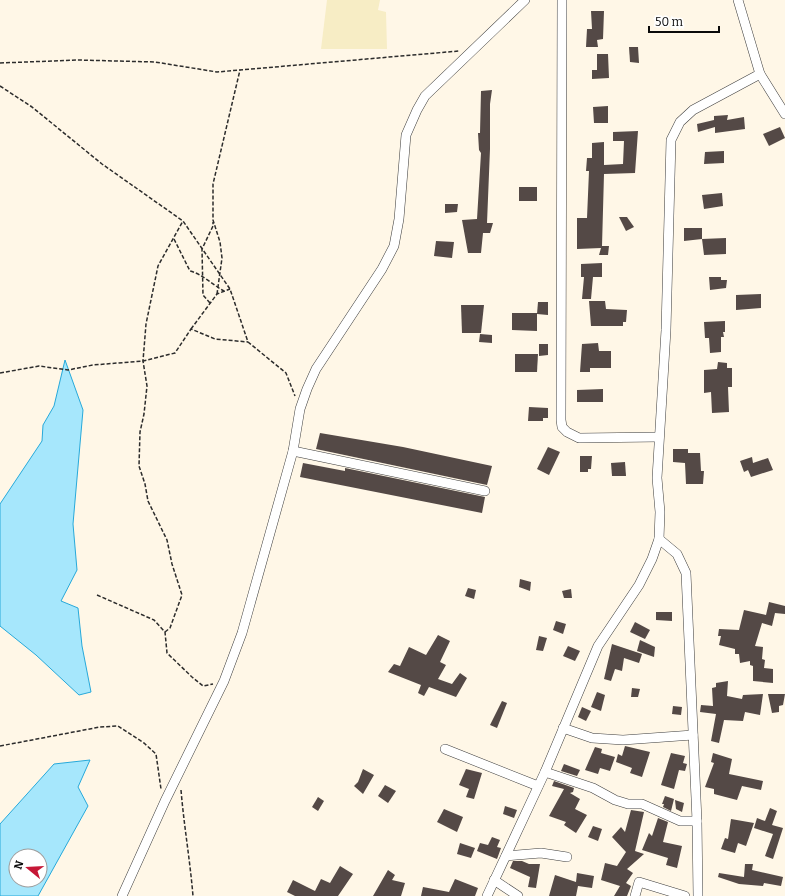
<svg xmlns="http://www.w3.org/2000/svg" width="785" height="896" font-family="Bitter,serif">
  <style>
    .farmland { fill: #f7edc5 }
    .water { fill: #a6e7fc; stroke: #27a9da; fill-rule: evenodd }
    .building { fill: #544946 }
    .lines { fill: none; stroke-linecap: round; stroke-linejoin: round }
    .minor-casing { stroke: #3d3d3d; stroke-width: 10 }
    .path { stroke: #2c2c2c; stroke-width: 1.5; stroke-dasharray: 4 2; stroke-linecap: butt }
    .minor { stroke: #fff; stroke-width: 9 }
  </style>
  <rect width="100%" height="100%" fill="#fff7e7"/>
  <polygon class="farmland" points="327,0 380,0 378,10 386,12 387,49 321,49"/>
  <g class="water">
    <polygon points="65,360 83,410 73,524 77,570 61,601 78,608 82,646 91,692 79,695 36,655 0,626 0,504 42,441 43,425 54,406"/>
    <path d="M90,760L78,787L88,806L38,896H0V824L54,764ZM16,856H40V880H16Z"/>
  </g>
  <g class="building">
    <polygon points="591,11 604,11 603,39 597,40 598,47 586,47 587,29 592,29"/>
    <polygon points="629,47 638,47 639,63 630,62"/>
    <polygon points="597,54 608,54 609,78 592,79 592,70 597,70"/>
    <polygon points="492,90 490,104 490,149 487,223 493,223 490,233 483,233 481,253 468,253 462,220 477,219 481,153 479,150 478,133 480,133 481,91"/>
    <polygon points="608,106 608,123 594,123 593,107"/>
    <polygon points="728,115 727,120 744,117 745,129 715,133 715,127 698,132 697,124 714,120 714,116"/>
    <polygon points="780,127 785,138 769,146 763,134"/>
    <polygon points="638,131 635,173 604,174 602,246 609,246 608,255 599,255 601,248 577,249 577,218 587,218 589,171 586,171 587,158 592,158 592,143 604,142 604,165 623,164 624,141 613,141 613,132"/>
    <polygon points="724,151 724,163 704,164 705,152"/>
    <rect x="519" y="187" width="18" height="14"/>
    <polygon points="722,193 723,206 704,209 702,195"/>
    <polygon points="445,204 458,204 457,212 445,213"/>
    <polygon points="619,217 627,217 634,227 626,231"/>
    <polygon points="684,228 702,228 702,239 684,241"/>
    <polygon points="726,238 726,254 704,255 702,239"/>
    <polygon points="436,241 454,242 452,258 434,256"/>
    <polygon points="602,263 602,277 593,277 591,299 582,299 584,277 581,277 581,264"/>
    <polygon points="709,277 721,277 721,280 727,280 726,288 710,290"/>
    <polygon points="761,294 761,308 736,310 736,295"/>
    <polygon points="589,301 605,301 606,309 627,310 626,322 623,322 623,326 591,326"/>
    <polygon points="538,302 548,302 548,315 537,314"/>
    <polygon points="461,305 484,305 481,333 462,333"/>
    <polygon points="512,313 537,313 537,331 512,330"/>
    <polygon points="725,321 725,332 723,332 724,337 721,337 721,352 710,353 709,338 705,338 704,322"/>
    <polygon points="480,334 492,335 492,343 479,342"/>
    <polygon points="598,343 599,351 611,351 611,368 590,368 590,372 580,372 582,344"/>
    <polygon points="539,344 548,344 548,355 539,356"/>
    <polygon points="515,354 538,354 537,372 515,372"/>
    <polygon points="718,362 727,363 727,368 732,368 732,387 728,387 729,412 712,413 711,392 704,393 704,370 717,369"/>
    <polygon points="603,389 603,402 577,402 577,390"/>
    <polygon points="529,407 548,408 548,418 543,418 543,421 528,421"/>
    <polygon points="320,433 403,447 492,466 487,485 316,449"/>
    <polygon points="548,447 560,452 549,475 537,469"/>
    <polygon points="673,449 688,449 688,453 700,453 701,471 704,471 703,484 686,484 685,463 673,462"/>
    <polygon points="580,456 592,456 591,469 588,469 588,472 580,472"/>
    <polygon points="752,457 753,463 768,458 773,470 751,477 748,470 744,472 740,461"/>
    <polygon points="625,462 626,476 612,476 611,463"/>
    <polygon points="303,463 345,471 345,468 485,497 482,513 300,477"/>
    <polygon points="520,579 531,582 530,591 519,587"/>
    <polygon points="468,588 476,590 474,599 465,596"/>
    <polygon points="571,589 572,598 564,598 562,591"/>
    <polygon points="769,602 785,606 785,614 775,613 772,626 762,623 755,646 763,647 762,659 765,660 764,668 773,669 773,683 753,681 753,666 750,665 750,661 740,663 739,654 735,654 735,649 719,645 721,636 718,636 719,629 739,630 744,610 766,615"/>
    <polygon points="656,612 672,612 672,621 656,620"/>
    <polygon points="556,621 566,624 563,634 553,630"/>
    <polygon points="635,622 650,630 645,639 630,632"/>
    <polygon points="438,635 450,641 440,662 446,665 438,679 452,684 460,673 467,678 456,697 429,687 424,696 418,693 421,685 388,672 394,664 400,666 409,647 426,655"/>
    <polygon points="539,636 547,638 543,651 536,650"/>
    <polygon points="640,640 655,647 654,657 637,651"/>
    <polygon points="612,644 642,654 639,663 624,658 622,671 615,669 611,681 604,679"/>
    <polygon points="568,646 580,651 575,661 563,656"/>
    <polygon points="728,681 727,696 742,699 743,695 763,694 760,715 745,712 743,721 724,720 719,743 711,741 716,714 700,712 701,705 713,706 712,688 716,687 716,683"/>
    <polygon points="632,688 640,689 638,697 631,697"/>
    <polygon points="597,692 605,695 601,711 591,707"/>
    <polygon points="768,694 785,694 783,705 779,706 779,712 772,713"/>
    <polygon points="502,701 507,703 497,728 490,725"/>
    <polygon points="673,706 682,707 681,715 672,714"/>
    <polygon points="582,707 591,711 586,721 578,717"/>
    <polygon points="625,746 650,752 642,777 630,773 632,768 616,762 618,754 622,756"/>
    <polygon points="595,747 602,749 601,753 615,757 610,771 600,768 598,774 585,770"/>
    <polygon points="671,753 685,756 683,763 687,764 685,771 679,770 674,789 661,785"/>
    <polygon points="713,753 732,759 729,774 763,781 761,790 742,786 737,800 714,794 714,789 705,787 714,763 711,762"/>
    <polygon points="564,764 580,770 577,776 561,771"/>
    <polygon points="363,769 374,775 363,794 354,786 358,782"/>
    <polygon points="466,769 482,773 474,799 466,797 469,789 459,785"/>
    <polygon points="554,781 574,788 573,792 570,793 580,799 575,809 587,815 576,833 564,825 566,822 549,816 564,789 552,786"/>
    <polygon points="385,785 396,791 388,803 378,796"/>
    <polygon points="665,796 674,799 671,811 663,807 664,804 662,804"/>
    <polygon points="318,797 324,801 318,811 312,807"/>
    <polygon points="675,800 684,803 682,812 676,809"/>
    <polygon points="505,806 517,810 514,818 503,814"/>
    <polygon points="770,808 777,811 772,825 783,828 773,859 765,856 773,834 754,828 757,818 765,821"/>
    <polygon points="444,809 463,817 457,832 437,822"/>
    <polygon points="631,810 644,812 635,851 644,854 627,869 633,873 626,883 631,886 627,896 614,896 620,886 601,880 605,863 617,866 626,852 612,837 621,827 625,832"/>
    <polygon points="658,818 668,822 663,842 682,846 677,868 666,865 668,858 642,850 649,833 652,836"/>
    <polygon points="731,819 754,823 746,846 738,843 735,853 721,849 725,838 728,839"/>
    <polygon points="593,826 602,829 598,841 588,837"/>
    <polygon points="492,837 500,840 497,847 501,848 497,859 477,851 480,843 488,845"/>
    <polygon points="460,843 475,848 471,858 457,854"/>
    <polygon points="513,861 522,861 529,864 540,864 536,888 528,887 530,877 510,868"/>
    <polygon points="745,864 753,864 752,870 783,877 781,886 764,883 763,886 739,884 718,877 719,873 744,877"/>
    <polygon points="340,866 353,874 338,896 295,896 287,892 293,880 315,891 321,879 330,883"/>
    <polygon points="388,870 395,875 392,880 405,883 401,896 373,896"/>
    <polygon points="577,873 594,876 592,888 578,886 576,896 549,896 555,875 576,882"/>
    <polygon points="455,879 478,888 475,896 421,896 423,887 449,892"/>
  </g>
  <g class="lines">
    <g class="minor-casing">
      <g id="minor">
        <polyline points="562,0 561,420 562,427 567,432 579,438 659,437"/>
        <polyline points="738,0 760,74 785,114"/>
        <polyline points="293,451 485,491"/>
        <polyline points="659,539 677,554 686,573 697,821 698,896"/>
        <polyline points="563,728 592,738 623,740 693,735"/>
        <polyline points="445,749 538,786"/>
        <polyline points="545,772 593,788 615,800 628,804 642,804 680,821 697,821"/>
        <polyline points="506,856 541,853 567,857"/>
        <polyline points="494,880 518,896"/>
        <polyline points="122,896 165,801 224,681 242,633 293,451 300,409 307,389 316,369 382,269 394,246 399,219 406,135 417,110 425,96 525,0"/>
        <polyline points="487,896 545,772 598,646 639,585 652,559 659,539 660,512 657,478 666,330 671,140 680,122 693,110 760,74"/>
        <polyline points="635,896 639,882 685,896"/>
      </g>
    </g>
    <g class="path">
      <polyline points="0,63 78,60 155,62 217,72 459,51"/>
      <polyline points="0,86 32,107 102,164 183,221 230,289 248,342 286,373 295,396"/>
      <path d="M174,239L190,271C202,274 213,285 224,291"/>
      <polyline points="217,294 222,258 220,242 213,220 213,184 240,70"/>
      <polyline points="210,303 203,295 202,249 213,226 213,222"/>
      <polyline points="191,329 217,294 230,289"/>
      <polyline points="0,373 39,366 68,370 93,365 143,361 175,353 191,329 215,339 248,342"/>
      <polyline points="97,595 154,620 165,632 167,653 192,677 203,686 213,684"/>
      <polyline points="165,632 170,628 182,595 172,564 167,540 148,501 145,484 139,466 140,432 144,414 147,386 143,361 146,324 158,266 183,221"/>
      <polyline points="0,746 100,727 118,726 144,743 156,754 161,789"/>
      <path d="M181,790C184,826 190,860 193,896"/>
    </g>
    <use href="#minor" class="minor"/>
  </g>
  <g transform="translate(28 868) rotate(288)"><circle r="19" fill="#ffffff" stroke="#9d9d9d"/>
  <path d="M0-3L7 15L0 10L-7 15Z" fill="#c61736"/>
  <text y="-6" font-size="11" font-weight="bold" text-anchor="middle" fill="#0a0a0a">N</text>
  </g>
  <path d="M649 26v6h70v-6" fill="none" stroke="#0a0a0a" stroke-width="2"/>
  <text x="655" y="26" font-size="12" fill="#0a0a0a" stroke="#ffffff" stroke-width="3" paint-order="stroke">50 m</text>
</svg>
